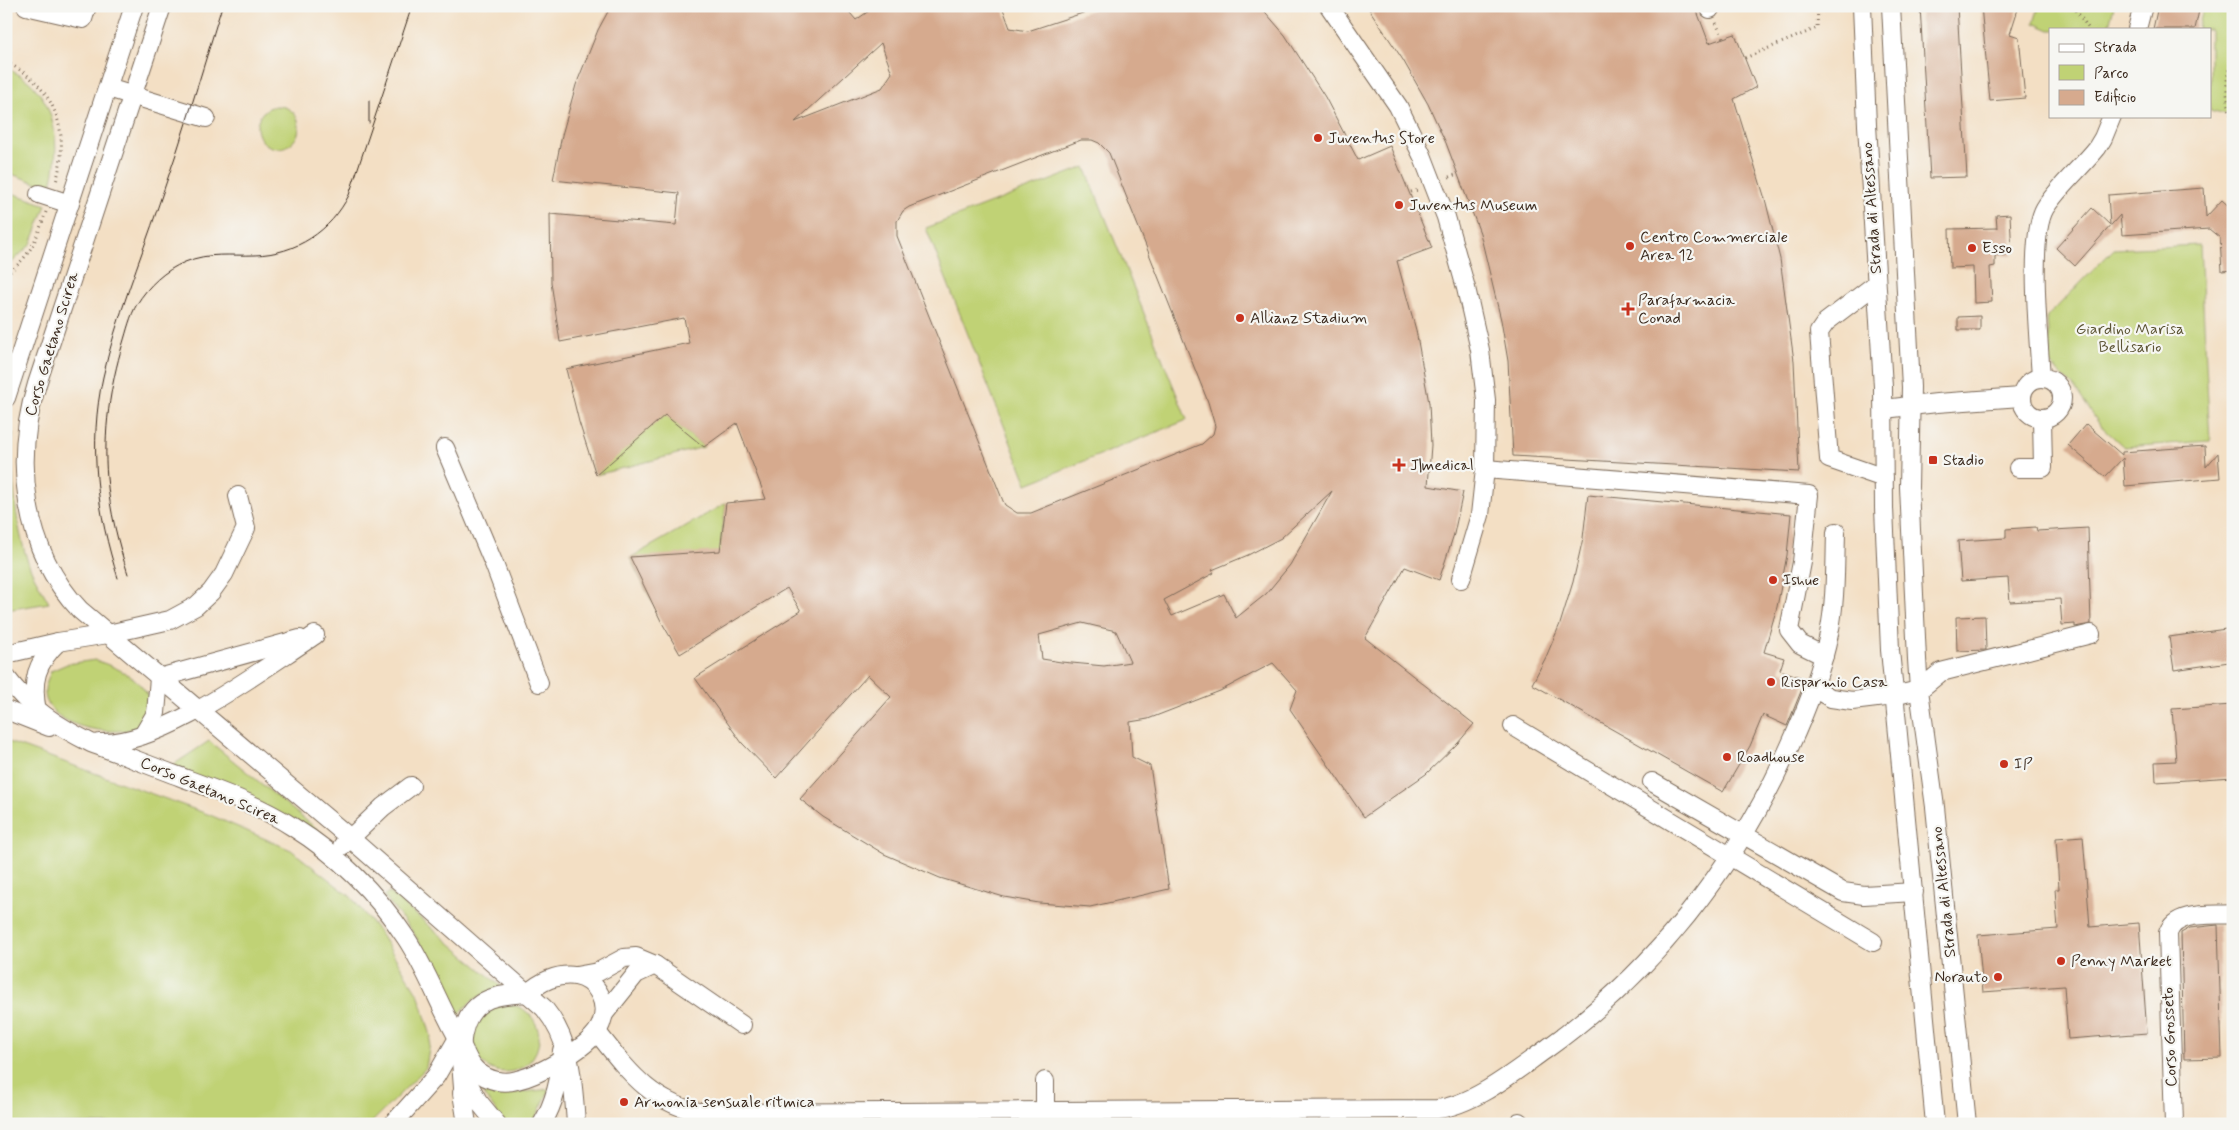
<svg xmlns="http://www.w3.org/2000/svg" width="2239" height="1130" font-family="Mynerve,sans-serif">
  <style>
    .green { fill: #c0d275; stroke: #7e7e4a }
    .building { fill: #d6aa8e; fill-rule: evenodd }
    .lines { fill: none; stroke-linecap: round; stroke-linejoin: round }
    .minor-casing { stroke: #7b6958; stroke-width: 20 }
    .path { stroke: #7b6958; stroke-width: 3; stroke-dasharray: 1 4; stroke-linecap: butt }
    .minor { stroke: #fff; stroke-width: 18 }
    .tram { stroke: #3b2a1e; stroke-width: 1 }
    .poi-dot { fill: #c8321e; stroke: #f6f6f2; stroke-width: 2 }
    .labels { text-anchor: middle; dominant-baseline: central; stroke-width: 4.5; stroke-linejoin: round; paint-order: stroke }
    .poi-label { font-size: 16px; fill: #3b2a1e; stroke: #f6f6f2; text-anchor: start }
    .street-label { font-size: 16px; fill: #3b2a1e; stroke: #f6f6f2 }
    .park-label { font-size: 16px; fill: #5c5434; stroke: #f6f6f2 }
  </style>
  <rect width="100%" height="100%" fill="#f6f6f2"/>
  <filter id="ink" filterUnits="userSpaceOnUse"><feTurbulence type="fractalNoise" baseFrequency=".02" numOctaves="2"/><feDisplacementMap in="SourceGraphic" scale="10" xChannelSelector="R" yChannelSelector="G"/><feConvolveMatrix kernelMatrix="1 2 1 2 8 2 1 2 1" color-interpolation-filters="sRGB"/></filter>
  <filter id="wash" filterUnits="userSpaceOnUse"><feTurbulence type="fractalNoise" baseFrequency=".0096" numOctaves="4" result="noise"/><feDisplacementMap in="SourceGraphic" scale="20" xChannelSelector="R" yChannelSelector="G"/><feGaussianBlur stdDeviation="1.12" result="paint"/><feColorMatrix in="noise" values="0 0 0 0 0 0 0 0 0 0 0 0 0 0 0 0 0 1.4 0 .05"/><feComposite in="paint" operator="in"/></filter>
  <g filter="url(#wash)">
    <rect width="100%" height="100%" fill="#f3dfc4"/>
    <g class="green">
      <polygon points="2039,6 2114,6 2108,29 2050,30 2034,23"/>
      <polygon points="2204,6 2233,6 2233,116 2210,110 2210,29 2198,29"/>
      <path d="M6,68C16,73 28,79 35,88C58,112 60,157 50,188L6,172Z"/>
      <circle cx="278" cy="127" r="21"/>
      <polygon points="1085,167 1187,420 1027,484 926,228"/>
      <polygon points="6,191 46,205 31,244 6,268"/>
      <polygon points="2200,245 2210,441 2124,447 2100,425 2074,387 2050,364 2047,317 2114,249"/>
      <polygon points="695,396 666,415 704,447 596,475 581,427"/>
      <path d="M13,433C10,471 16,537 32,572C37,582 43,592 49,603L6,610V453Z"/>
      <polygon points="726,503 720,550 771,534 652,602 630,558"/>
      <path d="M95,660C126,671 143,679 155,711C151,716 147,723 142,726C115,739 43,727 45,690C45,684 49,677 51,671L67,664Z"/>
      <polygon points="6,741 210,815 291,850 350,896 380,933 419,996 431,1036 426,1068 370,1124 6,1124"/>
      <polygon points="209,741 324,835 320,840 170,767"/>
      <path d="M389,892L503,988C476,997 471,998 454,1021L436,974L415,935L384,896Z"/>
      <circle cx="505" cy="1038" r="34"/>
      <polygon points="550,1089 534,1121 505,1124 481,1090 516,1093"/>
    </g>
    <g id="blocks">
      <g class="building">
        <path d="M611,6H844L856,20L876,6H1002L1010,28L1028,31L1104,6H1260L1285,35L1325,97L1358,160L1390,146L1432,248L1397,261L1416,330L1429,403L1431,445L1428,486L1463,492L1454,534L1439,580L1405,567L1365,638L1474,724L1458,743L1426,774L1364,817L1290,709L1297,690L1273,663L1220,691L1148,719L1130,722L1132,757L1150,766L1169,889L1090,907L1039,903L1004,897L940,878L884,854L823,817L800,799L891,697L868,675L776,778L742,743L695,678L801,611L787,588L680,654L661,621L630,557L720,551L726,503L766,499L737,423L704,447L665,415L596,475L579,422L566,369L689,343L684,318L560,342L551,282L550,214L676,225L679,193L553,180L562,135L576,85L598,30ZM881,43L892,73L882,88L795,122ZM1081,140H1092L1099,143L1109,153L1208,402L1215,426L1213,434L1202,444L1031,513H1017L1005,505L1003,501L897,236V221L903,211L909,207ZM1332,491L1290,565L1266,594L1236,618L1224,594L1172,616L1164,600L1214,573L1212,570L1248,555L1281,538ZM1082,623L1116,631L1130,662L1104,666L1061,662L1042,659L1039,635Z"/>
        <polygon points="1367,6 1695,6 1709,43 1735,34 1756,87 1734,99 1765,199 1780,259 1794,361 1799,472 1513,456 1508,361 1501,320 1480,233 1446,143 1428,104 1403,60"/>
        <polygon points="1920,6 1957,6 1967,177 1930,178"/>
        <polygon points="1981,6 2019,6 2010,34 2019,37 2025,98 1990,101"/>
        <polygon points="2158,6 2200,6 2195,29 2153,29"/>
        <polygon points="2204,188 2206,217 2222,200 2233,210 2233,270 2222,271 2220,238 2209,229 2122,235 2120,215 2075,266 2056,248 2092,208 2110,225 2108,195"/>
        <polygon points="2010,214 2012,255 1995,255 1995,266 1990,267 1992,302 1974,303 1973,267 1950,268 1949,229 1997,228 1996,215"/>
        <polygon points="1980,316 1980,330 1958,330 1958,317"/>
        <polygon points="2086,424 2122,455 2122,452 2205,446 2206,467 2218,453 2220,478 2125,486 2123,458 2105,477 2068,445"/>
        <polygon points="1588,495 1791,514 1787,555 1777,607 1764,652 1784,658 1780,670 1806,679 1787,726 1763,715 1750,746 1723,792 1532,684 1546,657 1560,624 1573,582 1583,538"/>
        <polygon points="2036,527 2037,531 2088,528 2091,624 2075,627 2075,624 2062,625 2060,599 2010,602 2008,578 1961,581 1958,541 2006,538 2006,529"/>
        <polygon points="1985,616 1986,650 1957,651 1956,617"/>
        <polygon points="2233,628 2233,653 2227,654 2229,662 2174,670 2169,637"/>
        <polygon points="2233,705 2233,777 2156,782 2155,762 2176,761 2172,709"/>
        <polygon points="2083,836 2090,927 2139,923 2147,1033 2068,1039 2064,986 1983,992 1978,935 2058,929 2055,889 2059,889 2056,838"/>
        <polygon points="2218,925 2222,1058 2184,1059 2181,933 2190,928"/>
      </g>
    </g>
  </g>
  <g filter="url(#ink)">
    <use href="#blocks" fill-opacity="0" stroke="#7b6958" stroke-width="1"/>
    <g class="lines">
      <g class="minor-casing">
        <g id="minor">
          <polyline points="26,6 83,19 87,6"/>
          <path d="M162,6L37,384C13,460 23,550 80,610L350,838L544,1008C572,1042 573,1082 576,1124"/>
          <polyline points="1329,6 1398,106 1422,155 1446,217 1466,288 1480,350 1486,400 1485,469 1480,515 1461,579"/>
          <polyline points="1709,6 1710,9"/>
          <polyline points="1862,6 1867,125 1883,387 1884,508 1890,650 1935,1124"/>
          <polyline points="1891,6 1911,387 1909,487 1917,659 1919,690 1935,807 1967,1124"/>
          <polyline points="2137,29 2143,6"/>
          <polyline points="108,88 206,118"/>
          <polyline points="39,194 70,204"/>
          <polyline points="1876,284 1826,322 1819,332 1829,459 1884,478"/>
          <circle cx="2042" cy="398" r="20"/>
          <path d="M2041,378C2039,340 2028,237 2045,208C2059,186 2081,168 2097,148L2103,138L2112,116"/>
          <polyline points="6,398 134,6"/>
          <polyline points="1884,409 1937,403 2021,397"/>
          <polyline points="445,448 494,564 539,683"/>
          <polyline points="2018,468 2043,468 2042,418"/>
          <polyline points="1485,469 1809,495 1802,562 1789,630 1800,644 1824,656"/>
          <polyline points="6,654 58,642 108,634 170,620 196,606 211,592 224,574 246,528 238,496"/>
          <path d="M6,677C29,708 57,726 91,743C121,754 151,766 181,777C219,791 259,805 293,827C338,855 377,894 406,938C427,970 440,1007 459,1040C467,1055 469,1069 486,1077C496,1082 507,1083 517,1080C539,1075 593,1046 601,1024C609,1004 598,980 575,976C558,973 540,982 528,993"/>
          <polyline points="159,678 300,639"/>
          <polyline points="1813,688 1831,698 1852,701 1893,696 1919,690 1941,672 2091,634"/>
          <polyline points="6,710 49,727"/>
          <path d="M37,711C31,681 36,663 58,642"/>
          <polyline points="1513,726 1873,942"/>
          <polyline points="143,735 156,713 159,678"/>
          <path d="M99,743C162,746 262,669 315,635"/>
          <polyline points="1652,782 1843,892 1864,895 1914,892"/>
          <polyline points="342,846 383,807 411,786"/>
          <polyline points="576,976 598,972 624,958 636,957 655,965 742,1025"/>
          <polyline points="604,1014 636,974 655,965"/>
          <path d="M597,1032C628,1071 652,1105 705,1113L1437,1109C1474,1105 1515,1071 1545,1050C1653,973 1735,868 1789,748C1806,711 1821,674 1829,634C1836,600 1835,566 1836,532"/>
          <polyline points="465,1077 478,1101 497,1124"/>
          <polyline points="1045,1081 1045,1124"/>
          <polyline points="462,1093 467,1124"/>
          <path d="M464,1104C463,1069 450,1015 489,999C501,994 516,994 528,993"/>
          <polyline points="1519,1122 1519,1124"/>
          <polyline points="393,1124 436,1076 462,1031"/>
          <path d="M542,1124C555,1102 561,1076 562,1050"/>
          <path d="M2174,1124L2168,933C2176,910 2213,916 2233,914"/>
        </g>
      </g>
      <g class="path">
        <polyline points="2073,6 2089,29"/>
        <polyline points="1716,23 1723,38"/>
        <polyline points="1745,58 1817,28 1818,6"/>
        <path d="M6,62C55,86 71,131 56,182"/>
        <path d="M2231,115C2226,95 2224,78 2233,58"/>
        <polyline points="1449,177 1458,174"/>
        <polyline points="1411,192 1418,190"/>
        <path d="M6,275C32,254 35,242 46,212"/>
        <polyline points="1429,464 1470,467"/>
      </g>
      <use href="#minor" class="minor"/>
      <g class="tram">
        <polyline points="369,101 369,123"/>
        <path d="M128,574C118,543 110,511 107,478C103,432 110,387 123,343C127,330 130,316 137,304C148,286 165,270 185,262C209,252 230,256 255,255C296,254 331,231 349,195L412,6"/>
        <path d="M118,578C97,514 88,444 103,377C116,318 140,261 159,204C182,139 202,72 222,6"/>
      </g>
    </g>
  </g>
  <g class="poi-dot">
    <circle cx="1318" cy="138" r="5"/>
    <circle cx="1399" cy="205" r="5"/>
    <circle cx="1630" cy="246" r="5"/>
    <circle cx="1972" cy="248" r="5"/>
    <path d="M1625.5 301.5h5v5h5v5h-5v5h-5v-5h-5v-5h5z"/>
    <circle cx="1240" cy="318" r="5"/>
    <rect x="1928" y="455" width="10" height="10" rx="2.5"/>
    <path d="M1396.5 457.5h5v5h5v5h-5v5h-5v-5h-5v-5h5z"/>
    <circle cx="1773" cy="580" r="5"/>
    <circle cx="1771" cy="682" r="5"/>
    <circle cx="1727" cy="757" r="5"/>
    <circle cx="2004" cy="764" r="5"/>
    <circle cx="2061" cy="961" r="5"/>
    <circle cx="1998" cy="977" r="5"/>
    <circle cx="624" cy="1102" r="5"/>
  </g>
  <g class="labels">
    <g class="poi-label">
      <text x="1328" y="138">Juventus Store</text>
      <text x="1409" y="205">Juventus Museum</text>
      <text x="1640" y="237">Centro Commerciale<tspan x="1640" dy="18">Area 12</tspan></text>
      <text x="1982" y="248">Esso</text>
      <text x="1638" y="300">Parafarmacia<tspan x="1638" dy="18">Conad</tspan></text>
      <text x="1250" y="318">Allianz Stadium</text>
      <text x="1943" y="460">Stadio</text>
      <text x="1410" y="465">J|medical</text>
      <text x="1783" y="580">Ishue</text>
      <text x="1781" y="682">Risparmio Casa</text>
      <text x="1737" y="757">Roadhouse</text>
      <text x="2014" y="764">IP</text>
      <text x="2071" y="961">Penny Market</text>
      <text x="1988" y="977" text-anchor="end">Norauto</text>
      <text x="634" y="1102">Armonia sensuale ritmica</text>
    </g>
    <g class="street-label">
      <text transform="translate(1872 208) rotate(-94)">Strada di Altessano</text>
      <text transform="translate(52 344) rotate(-73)">Corso Gaetano Scirea</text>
      <text transform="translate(210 791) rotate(23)">Corso Gaetano Scirea</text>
      <text transform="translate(1944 892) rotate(-96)">Strada di Altessano</text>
      <text transform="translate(2170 1037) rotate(-92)">Corso Grosseto</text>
    </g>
    <g class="park-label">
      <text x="2130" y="329">Giardino Marisa<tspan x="2130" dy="18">Bellisario</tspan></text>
    </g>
  </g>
  <rect width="2239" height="1130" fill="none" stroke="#f6f6f2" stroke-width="25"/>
  <rect x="2049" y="28" width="162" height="90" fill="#f6f6f2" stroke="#aba49d"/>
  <rect x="2059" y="44" width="25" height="8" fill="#ffffff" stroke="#aba49d"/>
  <text x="2094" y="52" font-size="15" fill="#3b2a1e">Strada</text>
  <rect x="2059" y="65" width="25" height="15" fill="#c0d275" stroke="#aba49d"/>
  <text x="2094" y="78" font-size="15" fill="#3b2a1e">Parco</text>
  <rect x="2059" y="90" width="25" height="15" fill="#d6aa8e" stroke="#aba49d"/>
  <text x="2094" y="102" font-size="15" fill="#3b2a1e">Edificio</text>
</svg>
